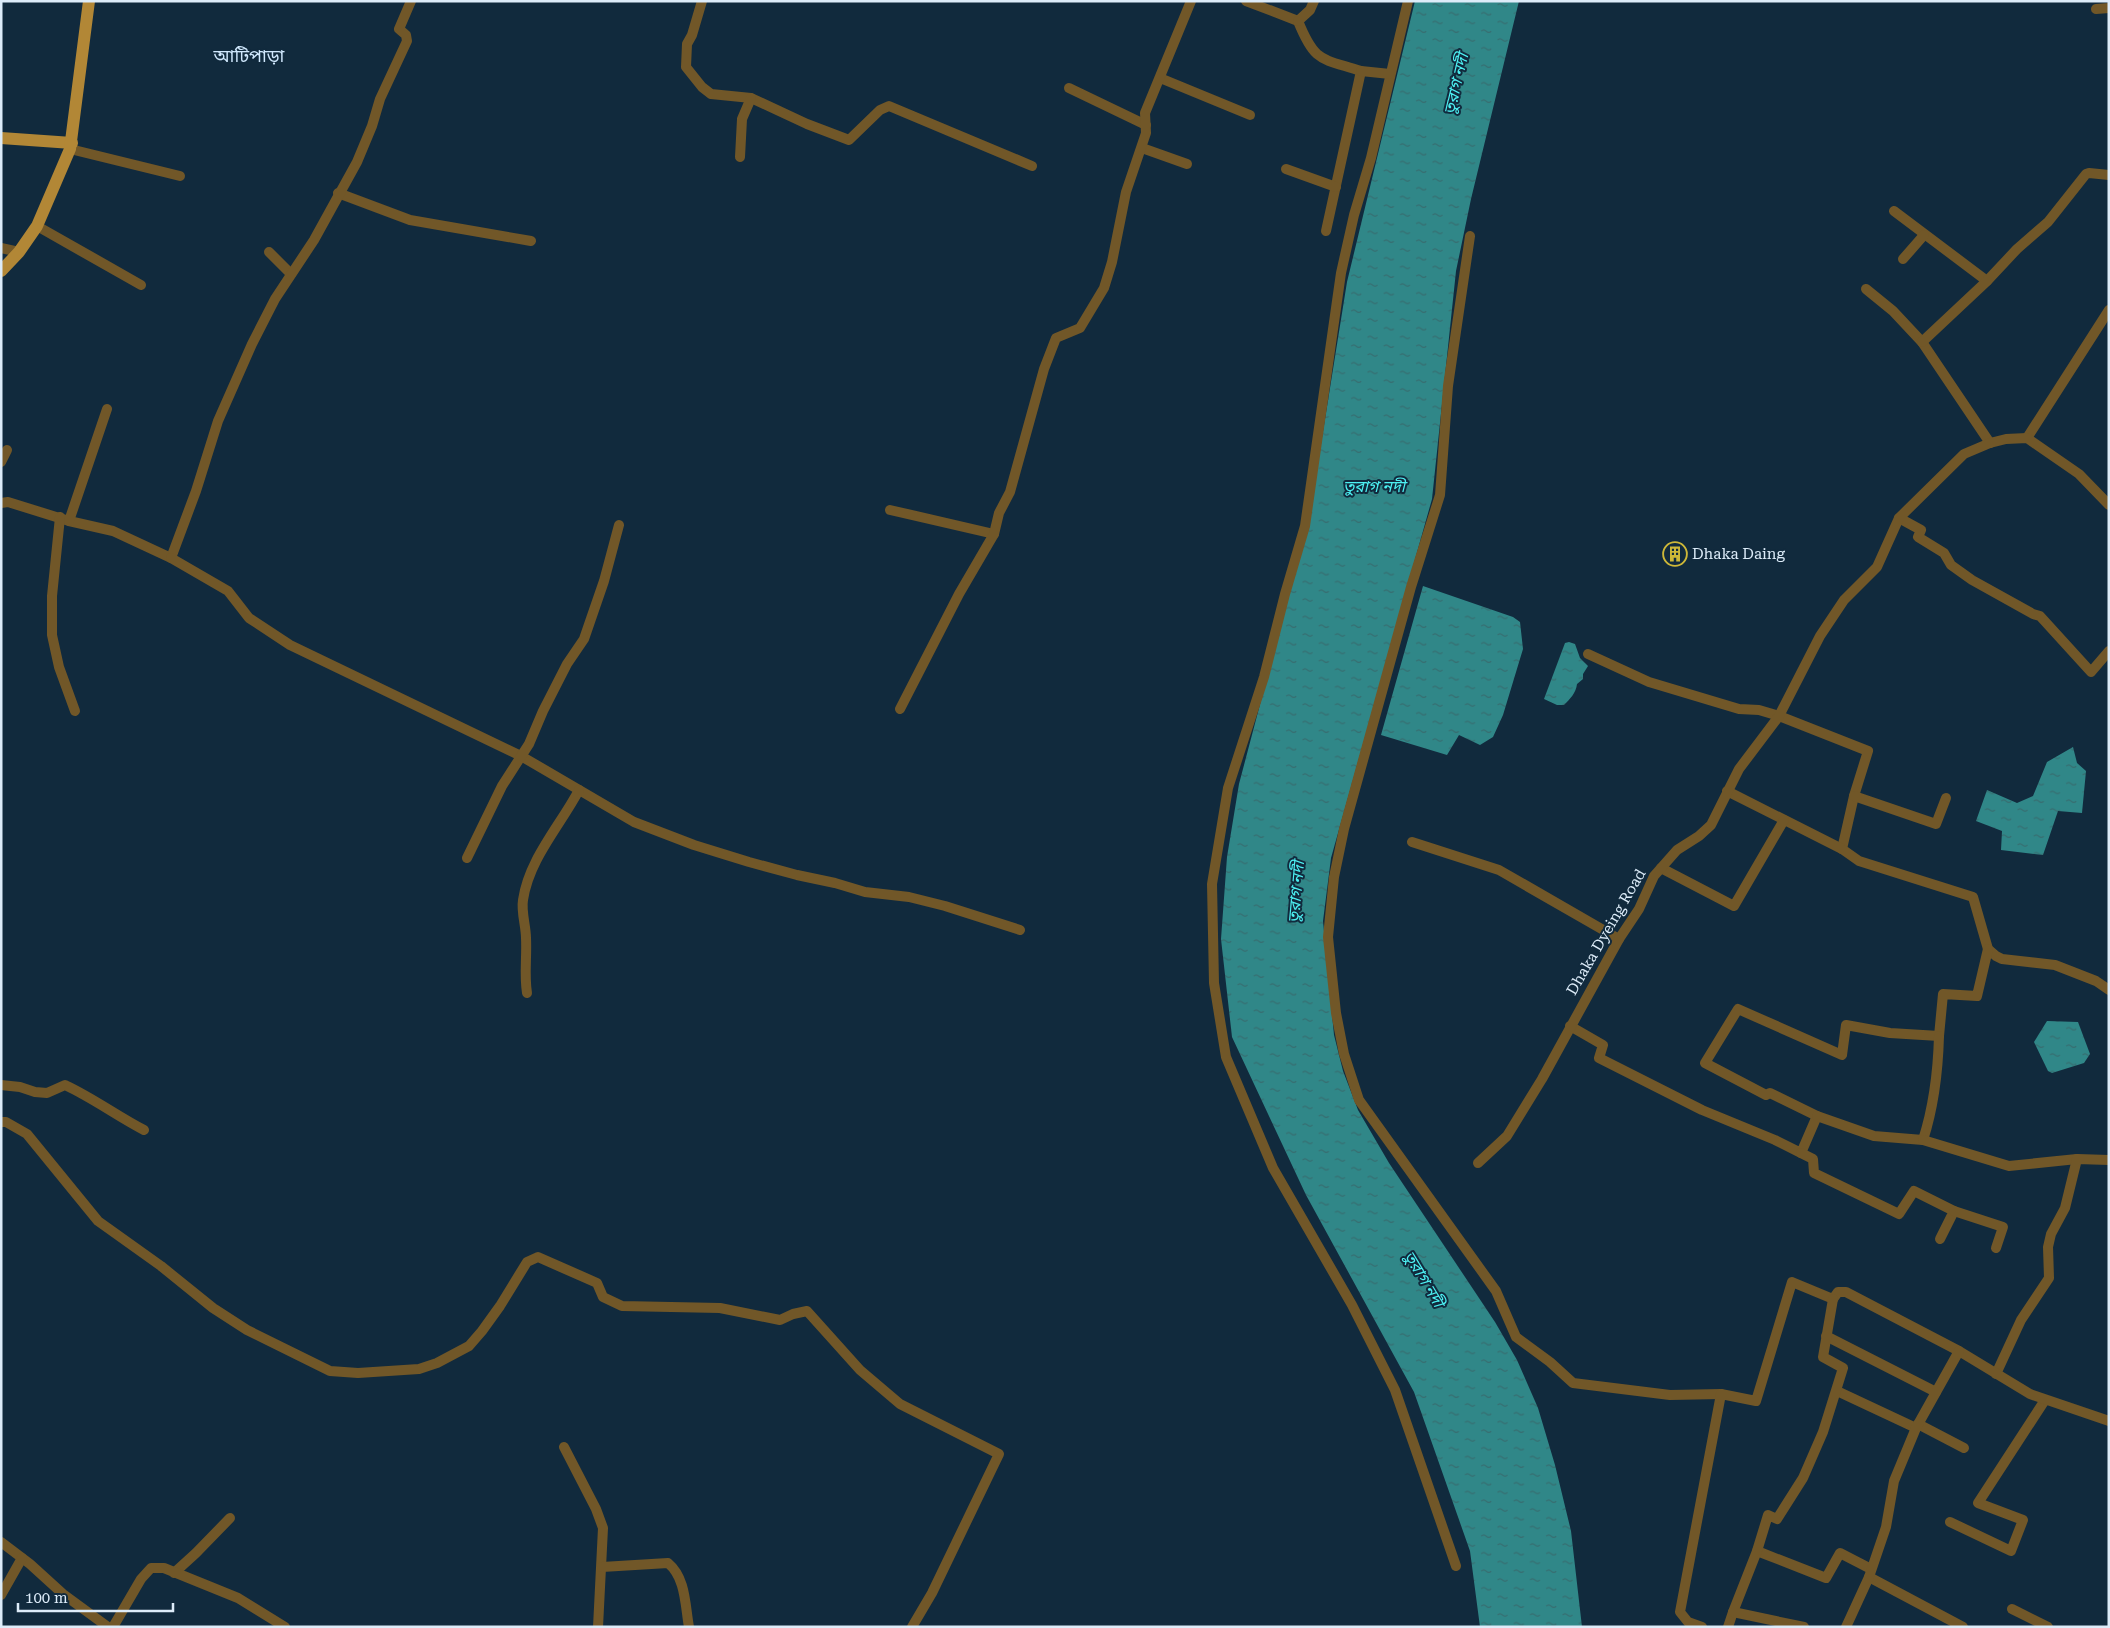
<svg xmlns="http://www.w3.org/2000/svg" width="2110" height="1628" font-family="'Roboto Serif','Noto Sans Bengali',serif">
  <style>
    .water { fill: url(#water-ripples) }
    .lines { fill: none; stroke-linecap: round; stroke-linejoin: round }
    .minor { stroke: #715728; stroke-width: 10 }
    .major { stroke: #b28736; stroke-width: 12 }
    .labels { text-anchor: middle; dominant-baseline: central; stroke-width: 4; stroke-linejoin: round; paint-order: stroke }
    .poi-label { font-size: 15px; fill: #ddecf9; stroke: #112a3d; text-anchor: start }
    .street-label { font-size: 15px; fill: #ddecf9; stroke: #112a3d }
    .water-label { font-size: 16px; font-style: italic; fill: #4df1f3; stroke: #112a3d }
    .quarter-label { font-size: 18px; fill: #d0e8fd; stroke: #112a3d }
  </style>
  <defs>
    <pattern id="water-ripples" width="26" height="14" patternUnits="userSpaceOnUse" patternTransform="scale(1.25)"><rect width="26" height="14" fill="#308788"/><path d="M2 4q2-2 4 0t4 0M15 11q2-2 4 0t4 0" fill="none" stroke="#376d70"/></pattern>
  </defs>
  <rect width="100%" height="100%" fill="#112a3d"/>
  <g class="water">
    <polygon points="1415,1 1519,1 1471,199 1456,271 1432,499 1331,858 1323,921 1334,1035 1343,1071 1358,1110 1389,1163 1495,1322 1517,1360 1538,1408 1555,1465 1571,1531 1582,1627 1480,1627 1470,1551 1414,1392 1306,1195 1232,1037 1221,939 1227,857 1239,784 1309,519 1347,282"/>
    <polygon points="1423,586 1513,617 1520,622 1523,649 1503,715 1493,737 1480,745 1459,735 1447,755 1381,735"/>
    <path d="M1569,642L1575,644L1580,658L1588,666L1583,674V679L1577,684C1576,693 1570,699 1564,705H1557L1544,699L1565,643Z"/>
    <polygon points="2073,747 2077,763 2086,771 2082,813 2058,811 2043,855 2001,850 2002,831 1976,821 1987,790 2017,803 2033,796 2047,762"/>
    <polygon points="2047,1021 2078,1022 2090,1054 2084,1063 2052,1073 2048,1071 2034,1042"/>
  </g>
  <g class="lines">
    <g class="minor">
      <polyline points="702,1 692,35 687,44 686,67 702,87 711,94 751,98 807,124 849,140 880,110 889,106 1032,166"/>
      <polyline points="1246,1 1298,21"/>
      <polyline points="1408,1 1371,158 1354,215 1341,273 1305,526 1285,594 1264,677 1228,788 1212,884 1214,983 1226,1057 1273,1168 1352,1305 1395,1390 1456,1566"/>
      <polyline points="2096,9 2109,8"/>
      <path d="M1298,21C1315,63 1321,58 1361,71L1326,231"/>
      <polyline points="1298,21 1310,10 1314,1"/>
      <polyline points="1361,71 1390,74"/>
      <polyline points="1160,78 1250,115"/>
      <polyline points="1069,88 1146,125"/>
      <polyline points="1142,148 1187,164"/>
      <polyline points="70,149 180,176"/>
      <polyline points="740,157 742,119 751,98"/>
      <polyline points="1286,169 1336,187"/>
      <polyline points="338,193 410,220 531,241"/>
      <polyline points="1894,211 1987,281"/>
      <polyline points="37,226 141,285"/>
      <polyline points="1470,236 1448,386 1440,495 1411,587 1344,829 1334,877 1328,937 1336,1013 1344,1054 1359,1100 1496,1291 1516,1337 1550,1362 1573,1383 1670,1395 1721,1394"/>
      <polyline points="1,248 19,252"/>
      <polyline points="269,252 291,274"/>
      <polyline points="1903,259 1924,235"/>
      <polyline points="1866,289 1893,311 1922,342 1990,443"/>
      <polyline points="1922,342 1987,281 2017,249 2048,222 2086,174 2089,173 2109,175"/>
      <polyline points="2027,438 2109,310"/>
      <polyline points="1,462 7,450"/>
      <polyline points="1,503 8,502 69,521 113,531 171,558 196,491 218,421 252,344 275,299 314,240 357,162 372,126 380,99 407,41 406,35 399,29 411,1"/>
      <polyline points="890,510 994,534"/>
      <polyline points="60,517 52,596 52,635 59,667 75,711"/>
      <polyline points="1899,518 1921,530 1918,537 1944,553 1951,565 1972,580 2033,614 2040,616 2091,672 2109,651"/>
      <polyline points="69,521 107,409"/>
      <polyline points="171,558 228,591 249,618 290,645 521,756 634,822 694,845 749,862 797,875 835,883 865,892 909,897 945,906 1020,930"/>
      <polyline points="1588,654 1649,682 1739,709 1759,710 1779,716 1868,751 1854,796 1842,849"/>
      <polyline points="900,709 959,594 994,534 999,513 1010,492 1044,369 1056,338 1080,328 1104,288 1112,262 1126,192 1146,133 1145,113 1191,1"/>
      <polyline points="1727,791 1842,849 1859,861 1973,897 1988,949 1996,956 2002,959 2055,965 2096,981 2109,990"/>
      <polyline points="1854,796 1936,824 1946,798"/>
      <polyline points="1412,842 1499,870 1619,939"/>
      <polyline points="467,858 502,786 529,744 543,711 567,664 584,639 604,581 619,525"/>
      <polyline points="1661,868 1734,906 1784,820"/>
      <path d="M527,993C524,975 527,957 526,938C526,926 521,912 523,900C529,859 560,826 579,790"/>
      <polyline points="1570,1026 1603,1045 1599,1058 1702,1110 1775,1140 1801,1153 1817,1116 1770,1093 1766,1095 1705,1063 1738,1009 1842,1055 1846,1025 1890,1033 1939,1036 1943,994 1977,996 1988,949"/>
      <path d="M1,1085L20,1087L35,1092L47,1093L65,1085C93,1098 117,1116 144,1130"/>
      <path d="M1817,1116L1874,1136L1923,1140C1934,1106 1938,1072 1939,1036"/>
      <polyline points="1,1122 6,1122 27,1134 98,1221 161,1266 213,1308 247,1330 330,1371 358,1373 419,1369 437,1363 469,1346 482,1331 500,1306 527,1262 538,1257 597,1283 603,1297 622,1306 720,1308 780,1320 793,1314 807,1311 860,1370 900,1404 999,1454 932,1593 912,1627"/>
      <polyline points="1923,1140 2009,1166 2077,1159"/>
      <polyline points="1801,1153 1813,1159 1814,1173 1899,1214 1914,1191 1954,1211 1940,1239"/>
      <polyline points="1478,1163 1507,1136 1542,1079 1619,939 1639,909 1654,876 1677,850 1699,836 1711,825 1739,769 1779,716 1820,636 1844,600 1877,567 1899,518 1964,454 1990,443 2006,439 2027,438 2079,474 2109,505"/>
      <polyline points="1954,1211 2003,1227 1996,1248"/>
      <polyline points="1826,1336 1936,1392"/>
      <polyline points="1996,1374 2021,1320 2049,1278 2048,1247 2051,1234 2065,1208 2077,1159 2109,1160"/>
      <polyline points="1837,1391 1916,1428"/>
      <polyline points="1918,1424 1964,1448"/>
      <polyline points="564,1447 596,1509 603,1528 598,1627"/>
      <polyline points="1950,1522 2011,1551 2023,1520 1978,1503 2045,1400"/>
      <polyline points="1,1542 30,1564 63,1594 108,1627"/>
      <polyline points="1757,1551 1826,1578 1840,1553 1871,1569"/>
      <path d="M602,1567L668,1563C686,1578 685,1605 689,1627"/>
      <polyline points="174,1573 196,1553 230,1518"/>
      <polyline points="1869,1577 1963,1627"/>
      <polyline points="1,1595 22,1558"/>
      <polyline points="2012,1609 2048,1627"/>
      <polyline points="113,1627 141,1579 151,1568 164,1568 238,1598 285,1627"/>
      <polyline points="1702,1627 1688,1622 1680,1612 1721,1394 1756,1401 1792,1282 1833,1299 1838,1292 1846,1292 1959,1351 2030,1394 2109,1421"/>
      <polyline points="1728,1627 1733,1612"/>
      <polyline points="1804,1627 1733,1612 1757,1551 1768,1515 1777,1519 1803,1478 1823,1432 1843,1368 1823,1357 1833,1299"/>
      <polyline points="1846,1627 1869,1577 1886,1527 1894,1481 1916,1428 1959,1351"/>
    </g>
    <g class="major">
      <polyline points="1,138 72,143"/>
      <polyline points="1,271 19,252 37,226 70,149 89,1"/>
    </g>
  </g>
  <defs>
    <g id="building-ring" transform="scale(1.25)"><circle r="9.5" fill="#112a3d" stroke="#ceb838" stroke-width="1.5"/><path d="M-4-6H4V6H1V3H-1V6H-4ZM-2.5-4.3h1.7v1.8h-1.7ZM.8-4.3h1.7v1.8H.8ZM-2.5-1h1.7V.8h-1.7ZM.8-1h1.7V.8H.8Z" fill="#ceb838"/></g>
  </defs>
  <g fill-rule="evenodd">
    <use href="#building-ring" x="1675" y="554"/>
  </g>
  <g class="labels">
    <g class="poi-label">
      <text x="1692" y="554">Dhaka Daing</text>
    </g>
    <g class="street-label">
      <text transform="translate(1606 932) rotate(-60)">Dhaka Dyeing Road</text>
    </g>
    <g class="water-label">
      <text transform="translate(1456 84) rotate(-77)">তুরাগ নদী</text>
      <text x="1374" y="486">তুরাগ নদী</text>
      <text transform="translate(1296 892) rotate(-85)">তুরাগ নদী</text>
      <text transform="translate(1424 1279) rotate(59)">তুরাগ নদী</text>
    </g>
    <g class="quarter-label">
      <text x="249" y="55">আটিপাড়া</text>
    </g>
  </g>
  <rect width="2110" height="1628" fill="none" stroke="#ddecf9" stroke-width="5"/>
  <path d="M18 1603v8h155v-8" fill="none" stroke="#ddecf9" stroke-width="2.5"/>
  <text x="25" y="1603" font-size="15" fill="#ddecf9" stroke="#112a3d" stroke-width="4" paint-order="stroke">100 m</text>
</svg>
